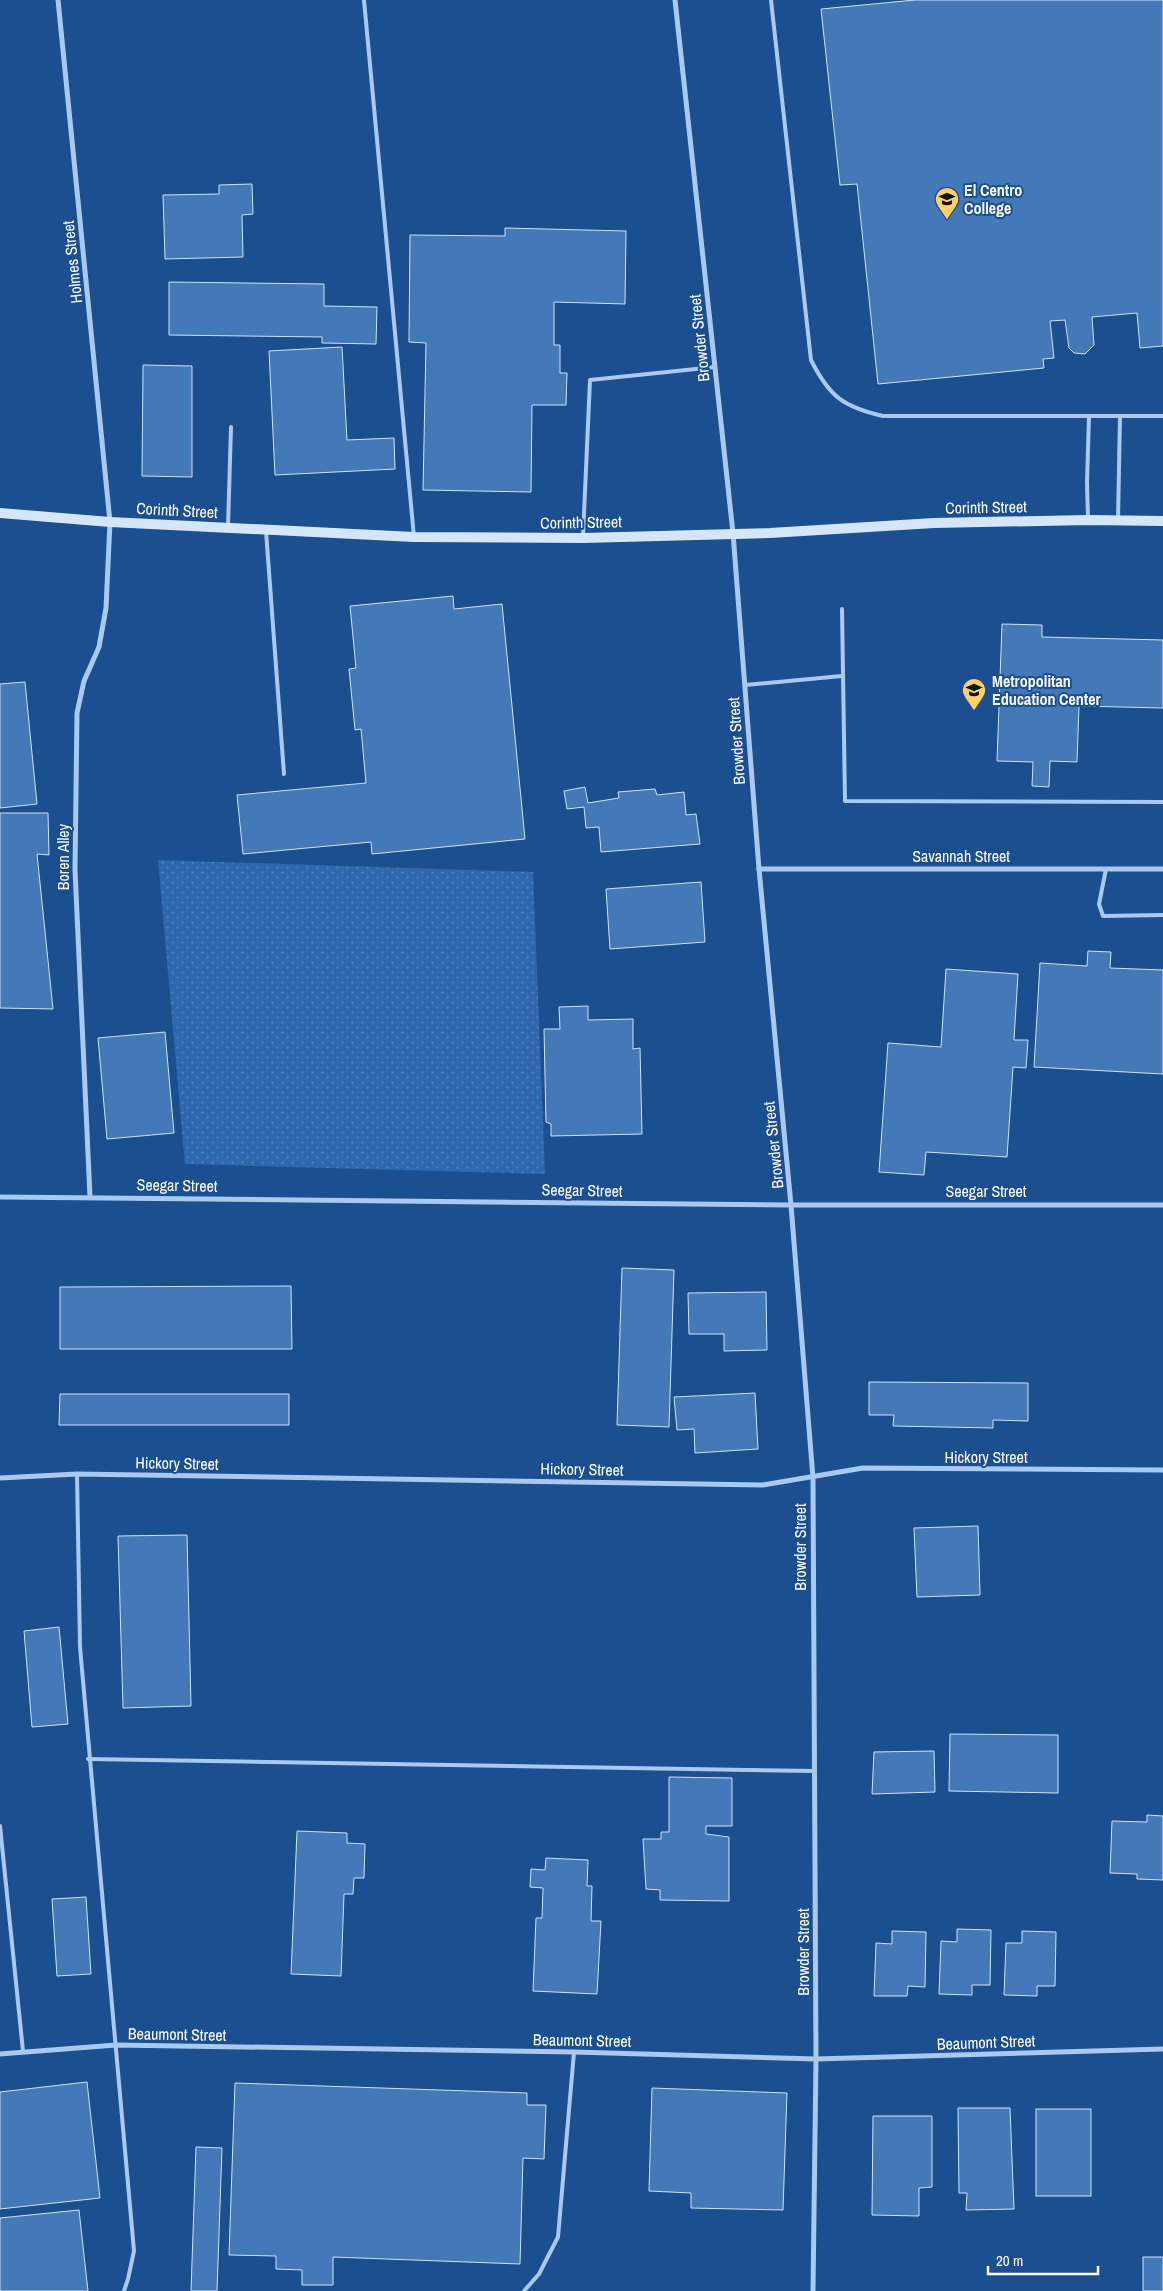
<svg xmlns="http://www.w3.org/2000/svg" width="1163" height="2291" font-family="'Archivo Narrow',sans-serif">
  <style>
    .grass { fill: url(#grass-dots) }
    .building { fill: #4478b7; stroke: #cfe3fa }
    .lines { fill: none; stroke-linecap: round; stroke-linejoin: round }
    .lane { stroke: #a9c9ee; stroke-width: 4 }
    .street { stroke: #a9c9ee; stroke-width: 5 }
    .secondary { stroke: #d6e6fa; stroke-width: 10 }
    .labels { text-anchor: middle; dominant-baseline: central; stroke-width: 4; stroke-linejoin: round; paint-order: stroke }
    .poi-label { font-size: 16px; font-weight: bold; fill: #fff; stroke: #1b4f8f; text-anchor: start }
    .street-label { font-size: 16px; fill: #fff; stroke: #1b4f8f }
  </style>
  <defs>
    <pattern id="grass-dots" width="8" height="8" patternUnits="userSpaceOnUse" patternTransform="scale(1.25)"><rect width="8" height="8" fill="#2e69ad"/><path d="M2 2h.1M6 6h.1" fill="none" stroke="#4d80b9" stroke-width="1.8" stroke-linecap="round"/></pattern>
  </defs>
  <rect width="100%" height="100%" fill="#1b4f8f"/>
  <polygon class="grass" points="158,860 533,872 545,1174 185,1164"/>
  <g class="building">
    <polygon points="915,0 1163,0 1163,346 1140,348 1137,313 1092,317 1094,345 1085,354 1074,353 1069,348 1065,320 1050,321 1054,358 1043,359 1044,368 878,384 857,184 840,185 821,9"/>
    <polygon points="252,184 253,214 242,215 243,257 165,259 163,195 219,194 219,185"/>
    <polygon points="505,228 626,231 625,304 554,302 554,345 560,345 560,373 567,373 566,405 532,405 531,492 423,490 426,343 409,342 410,235 505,236"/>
    <polygon points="169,282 324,284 324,306 377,307 376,344 322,343 322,337 169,335"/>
    <polygon points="342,347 347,440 394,438 395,469 275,475 269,351"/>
    <polygon points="143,365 192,366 192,477 142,476"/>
    <polygon points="453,596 454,609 502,604 525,839 372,854 371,842 243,854 237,795 366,783 361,729 355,730 349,669 356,668 350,606"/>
    <polygon points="1002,624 1042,625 1042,637 1163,640 1163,708 1079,706 1077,762 1050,761 1049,787 1032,786 1033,762 997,761"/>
    <polygon points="25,682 37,804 0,808 0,684"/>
    <polygon points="585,787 588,803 619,798 618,792 655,789 657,795 684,792 686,815 696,814 700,844 601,852 599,827 586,828 584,807 567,809 564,791"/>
    <polygon points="0,813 48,813 49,855 37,854 53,1009 0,1008"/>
    <polygon points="701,882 705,942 610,949 606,889"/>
    <polygon points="1088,951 1111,952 1110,968 1163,970 1163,1074 1034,1067 1040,963 1087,966"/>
    <polygon points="946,969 1018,974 1014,1040 1028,1040 1026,1068 1013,1067 1007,1157 926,1152 924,1175 879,1172 888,1043 941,1047"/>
    <polygon points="588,1006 588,1020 633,1019 633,1049 640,1048 642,1134 551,1136 551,1124 546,1122 544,1029 560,1029 559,1007"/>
    <polygon points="165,1032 174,1133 107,1139 98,1038"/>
    <polygon points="622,1268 674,1270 669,1427 617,1425"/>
    <polygon points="291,1286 292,1349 60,1349 60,1287"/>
    <polygon points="766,1292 767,1350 724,1351 724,1334 689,1334 688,1293"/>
    <polygon points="869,1382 1028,1383 1028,1421 993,1420 993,1428 893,1426 894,1415 869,1415"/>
    <polygon points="755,1393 758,1449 695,1453 694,1429 677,1430 674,1397"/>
    <polygon points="60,1394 289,1394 289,1425 59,1425"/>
    <polygon points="978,1526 980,1595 917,1597 914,1528"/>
    <polygon points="187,1535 191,1706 123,1708 118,1536"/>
    <polygon points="59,1627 68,1724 32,1727 24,1631"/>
    <polygon points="950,1734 1058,1735 1058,1793 949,1791"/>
    <polygon points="934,1751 935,1792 872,1794 874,1752"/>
    <polygon points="669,1777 732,1778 732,1826 706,1826 706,1834 729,1837 729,1901 660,1900 660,1890 646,1889 643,1839 661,1839 661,1832 669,1832"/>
    <polygon points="1147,1815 1163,1816 1163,1880 1137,1879 1137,1874 1110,1873 1112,1821 1147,1822"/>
    <polygon points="297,1831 347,1833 347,1843 365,1844 364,1878 354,1878 353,1894 344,1894 341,1976 291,1974"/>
    <polygon points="546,1858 588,1860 587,1886 592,1886 591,1921 601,1921 597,1994 533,1991 536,1918 542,1918 543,1888 530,1887 531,1869 545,1870"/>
    <polygon points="86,1897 91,1974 57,1976 52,1899"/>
    <polygon points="957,1929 991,1930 990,1985 972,1985 972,1995 939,1994 941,1941 957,1942"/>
    <polygon points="892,1931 926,1932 925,1987 908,1986 907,1996 874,1996 876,1943 892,1944"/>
    <polygon points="1022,1931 1056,1932 1055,1986 1037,1986 1037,1996 1004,1995 1006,1943 1022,1943"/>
    <polygon points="87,2082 100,2198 0,2209 0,2092"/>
    <polygon points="235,2083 527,2093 527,2105 546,2105 544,2159 523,2158 520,2264 333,2257 333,2285 302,2285 302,2270 276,2269 276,2256 229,2255"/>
    <polygon points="652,2088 787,2093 783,2210 691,2208 691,2193 649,2191"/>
    <polygon points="958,2108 1010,2108 1014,2209 966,2210 967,2193 959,2193"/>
    <rect x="1036" y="2109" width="55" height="87"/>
    <polygon points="873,2116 932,2116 932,2187 919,2188 919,2216 872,2215"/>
    <polygon points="196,2147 222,2148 217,2291 191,2291"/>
    <polygon points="79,2210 88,2291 0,2291 0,2218"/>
    <rect x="1143" y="2257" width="20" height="34"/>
  </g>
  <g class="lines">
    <g class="lane">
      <polyline points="364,0 414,537"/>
      <path d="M771,0L811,360C829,396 843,407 883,416H1163"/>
      <polyline points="1088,519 1087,482 1089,416"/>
      <polyline points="1118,520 1120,416"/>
      <polyline points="228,527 231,427"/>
      <polyline points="266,531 284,774"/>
      <polyline points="583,536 590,380 715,367"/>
      <polyline points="842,609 845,801 1163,802"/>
      <polyline points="745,685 842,676"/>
      <polyline points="1106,869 1099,904 1103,916 1163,915"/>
      <polyline points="77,1474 80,1647 134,2251 128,2279 124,2291"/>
      <polyline points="88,1759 814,1771"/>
      <polyline points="0,1826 23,2051"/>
      <polyline points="524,2291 539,2274 558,2237 574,2052"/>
    </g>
    <g class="street">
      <polyline points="58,0 110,522 106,608 99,647 84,681 77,713 75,870 90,1197"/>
      <polyline points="675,0 733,533 759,869 791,1205 813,1478 816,2059 813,2291"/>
      <polyline points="759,869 1163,869"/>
      <polyline points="0,1197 791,1205 1163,1205"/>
      <polyline points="0,1478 77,1474 763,1485 863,1468 1163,1470"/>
      <polyline points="0,2054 116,2045 574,2052 816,2059 1163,2049"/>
    </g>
    <polyline class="secondary" points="0,513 110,522 414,537 583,538 770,533 934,523 1088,520 1163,521"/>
  </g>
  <defs>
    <g id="university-pin" transform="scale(1.25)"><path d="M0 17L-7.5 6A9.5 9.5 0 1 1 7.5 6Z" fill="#ffd166" stroke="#1b4f8f"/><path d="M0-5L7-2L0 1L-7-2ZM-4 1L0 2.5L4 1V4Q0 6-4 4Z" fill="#111"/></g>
    <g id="school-pin" transform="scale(1.25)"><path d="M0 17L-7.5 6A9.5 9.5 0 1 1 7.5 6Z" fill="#ffd166" stroke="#1b4f8f"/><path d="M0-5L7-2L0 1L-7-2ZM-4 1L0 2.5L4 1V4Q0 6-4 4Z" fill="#111"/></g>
  </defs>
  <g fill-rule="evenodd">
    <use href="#university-pin" x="947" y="199"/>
    <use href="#school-pin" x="974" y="690"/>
  </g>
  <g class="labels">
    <g class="poi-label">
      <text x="964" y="190">El Centro<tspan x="964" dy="18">College</tspan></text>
      <text x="992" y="681">Metropolitan<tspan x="992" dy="18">Education Center</tspan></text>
    </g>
    <g class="street-label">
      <text transform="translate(72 262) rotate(-96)">Holmes Street</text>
      <text transform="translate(699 338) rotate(-96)">Browder Street</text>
      <text transform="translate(986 507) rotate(-1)">Corinth Street</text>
      <text transform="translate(177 510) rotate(3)">Corinth Street</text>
      <text transform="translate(581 522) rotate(-1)">Corinth Street</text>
      <text transform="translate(736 741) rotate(-94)">Browder Street</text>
      <text x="961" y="856">Savannah Street</text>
      <text transform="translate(63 857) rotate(-90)">Boren Alley</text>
      <text transform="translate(773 1145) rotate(-96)">Browder Street</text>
      <text transform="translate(177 1185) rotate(1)">Seegar Street</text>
      <text transform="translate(582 1190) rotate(1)">Seegar Street</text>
      <text x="986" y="1191">Seegar Street</text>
      <text x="986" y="1457">Hickory Street</text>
      <text transform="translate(177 1463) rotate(1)">Hickory Street</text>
      <text transform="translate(582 1469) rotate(1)">Hickory Street</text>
      <text transform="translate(800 1547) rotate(-90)">Browder Street</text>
      <text transform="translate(803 1952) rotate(-90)">Browder Street</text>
      <text transform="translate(177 2034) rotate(1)">Beaumont Street</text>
      <text transform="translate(582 2040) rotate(1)">Beaumont Street</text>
      <text transform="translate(986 2042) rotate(-2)">Beaumont Street</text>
    </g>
  </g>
  <path d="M988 2266v8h110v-8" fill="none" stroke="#ffffff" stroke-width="2.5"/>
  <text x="996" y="2266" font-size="15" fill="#ffffff" stroke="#1b4f8f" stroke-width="4" paint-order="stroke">20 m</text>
</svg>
